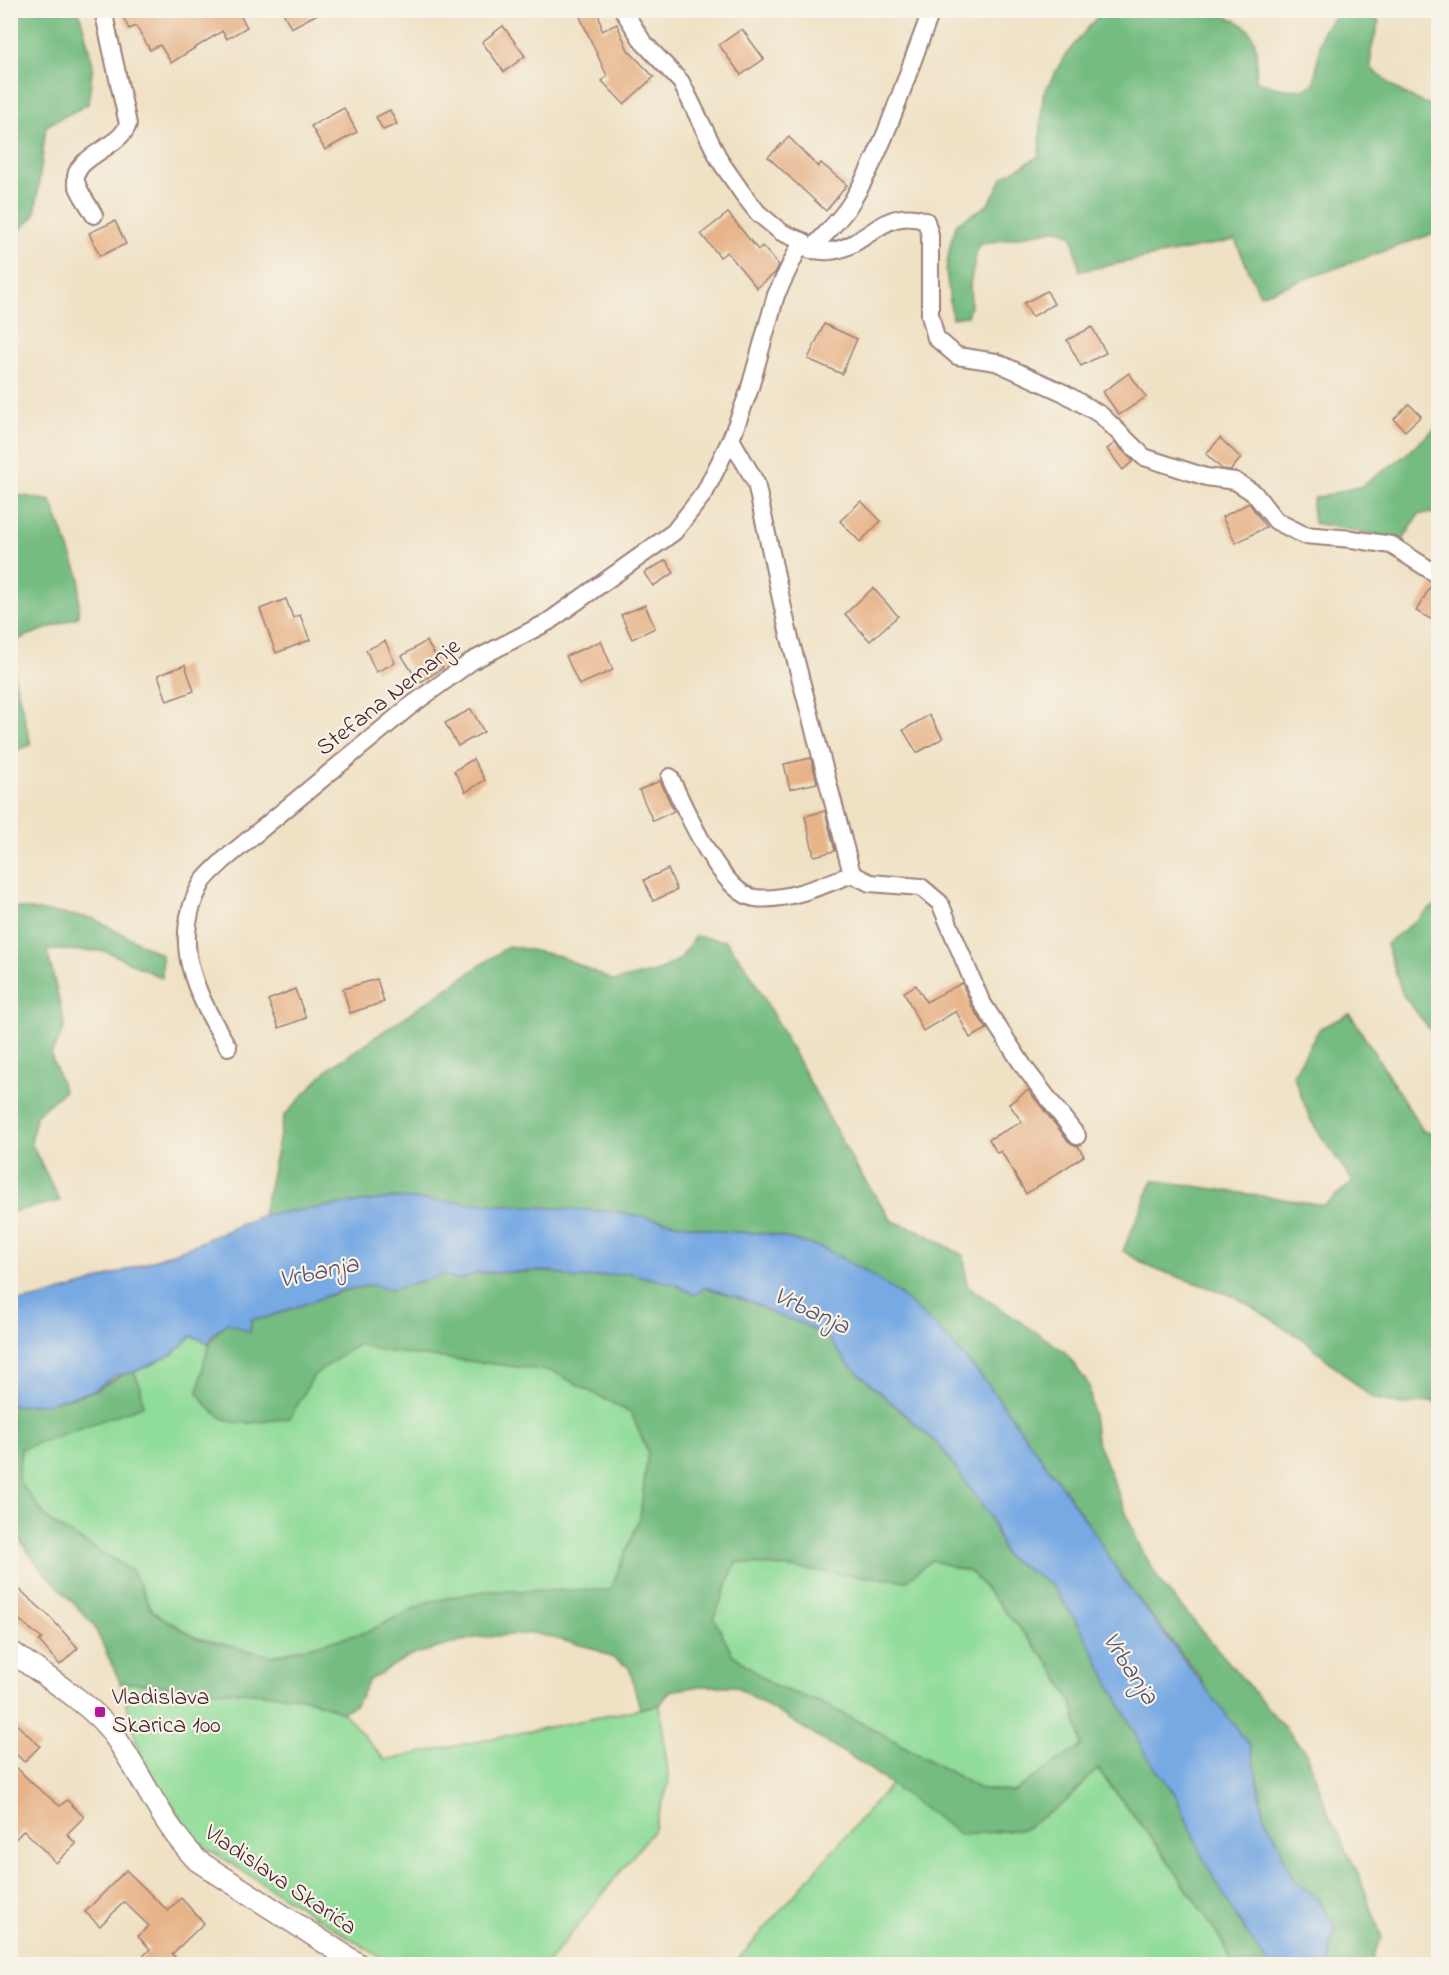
<svg xmlns="http://www.w3.org/2000/svg" width="1449" height="1975" font-family="'Indie Flower',sans-serif">
  <style>
    .green { fill: #90dc99; stroke: #6d7e62; stroke-width: 1.5 }
    .forest { fill: #74bc81; stroke: #5f6e56; stroke-width: 1.5; fill-rule: evenodd }
    .water { fill: #77a9e3; stroke: #606487; stroke-width: 1.5 }
    .building { fill: #e7b388 }
    .lines { fill: none; stroke-linecap: round; stroke-linejoin: round }
    .minor-casing { stroke: #9c8078; stroke-width: 20 }
    .tertiary-casing { stroke: #9c8078; stroke-width: 24 }
    .minor { stroke: #fff; stroke-width: 16 }
    .tertiary { stroke: #fff; stroke-width: 21 }
    .poi-dot { fill: #b5179e; stroke: #f7f3e8; stroke-width: 2 }
    .labels { text-anchor: middle; dominant-baseline: central; stroke-width: 4.5; stroke-linejoin: round; paint-order: stroke }
    .street-label { font-size: 24px; fill: #4a1f2b; stroke: #f7f3e8 }
    .poi-label { font-size: 24px; fill: #4a1f2b; stroke: #f7f3e8; text-anchor: start }
    .water-label { font-size: 26px; font-style: italic; fill: #5a4f6b; stroke: #f7f3e8 }
  </style>
  <rect width="100%" height="100%" fill="#f7f3e8"/>
  <filter id="ink" filterUnits="userSpaceOnUse"><feTurbulence type="fractalNoise" baseFrequency=".0167" numOctaves="2"/><feDisplacementMap in="SourceGraphic" scale="12" xChannelSelector="R" yChannelSelector="G"/><feConvolveMatrix kernelMatrix="1 2 1 2 8 2 1 2 1" color-interpolation-filters="sRGB"/></filter>
  <filter id="wash" filterUnits="userSpaceOnUse"><feTurbulence type="fractalNoise" baseFrequency=".008" numOctaves="4" result="noise"/><feDisplacementMap in="SourceGraphic" scale="24" xChannelSelector="R" yChannelSelector="G"/><feGaussianBlur stdDeviation="1.35" result="paint"/><feColorMatrix in="noise" values="0 0 0 0 0 0 0 0 0 0 0 0 0 0 0 0 0 1.4 0 .05"/><feComposite in="paint" operator="in"/></filter>
  <g filter="url(#wash)">
    <rect width="100%" height="100%" fill="#efe1c4"/>
    <g class="green">
      <polygon points="192,1336 209,1343 198,1393 290,1418 314,1375 358,1344 384,1351 553,1371 631,1413 648,1452 640,1518 610,1590 485,1591 427,1602 367,1632 272,1656 196,1638 152,1611 133,1571 50,1522 18,1480 21,1449 55,1436 141,1388 134,1372 154,1364"/>
      <polygon points="932,1560 972,1573 1050,1664 1072,1702 1082,1745 1013,1792 980,1789 868,1726 819,1702 774,1686 732,1654 714,1618 736,1562 778,1566"/>
      <polygon points="120,1682 303,1697 343,1712 385,1760 660,1705 669,1783 653,1831 547,1964 391,1964 197,1842 142,1761"/>
      <polygon points="1097,1769 1162,1852 1225,1946 1232,1964 734,1964 891,1784 961,1835 1024,1829 1064,1803"/>
    </g>
    <g class="forest">
      <polygon points="11,10 79,11 93,65 88,104 46,126 35,215 11,239"/>
      <path d="M1102,11C1136,10 1235,1 1252,35C1259,49 1256,66 1256,81C1276,88 1295,95 1314,84L1322,32L1337,14H1363L1379,21L1371,51V68C1390,85 1412,103 1438,106V232L1260,295L1235,240L1080,271L1072,235L1058,229L978,245L970,284L971,304L967,316L952,318L946,270L951,241L957,223L988,205L1003,177L1039,156L1043,95L1064,57Z"/>
      <polygon points="1438,426 1438,513 1419,514 1403,540 1314,523 1312,505 1314,498 1362,486 1403,457"/>
      <polygon points="11,494 51,501 80,578 78,617 19,639 11,649"/>
      <polygon points="11,664 31,745 11,752 10,752"/>
      <polygon points="1438,903 1438,1040 1403,995 1386,944"/>
      <polygon points="11,907 92,918 162,955 162,978 106,951 47,950 65,1026 51,1055 64,1091 36,1115 31,1143 60,1201 11,1212"/>
      <polygon points="695,936 726,941 749,971 856,1167 892,1221 918,1230 964,1256 967,1286 1064,1351 1089,1385 1096,1439 1140,1547 1161,1583 1307,1754 1329,1816 1359,1875 1382,1938 1374,1953 1371,1964 1329,1964 1335,1927 1317,1899 1294,1881 1284,1860 1279,1842 1264,1817 1258,1781 1199,1676 1124,1581 1087,1522 988,1384 938,1328 870,1274 823,1248 770,1234 719,1231 616,1212 393,1198 263,1215 284,1116 327,1070 509,946 560,956 614,981 659,971 680,959"/>
      <polygon points="1350,1014 1423,1131 1438,1135 1438,1404 1434,1401 1402,1405 1372,1398 1303,1339 1236,1297 1150,1267 1123,1251 1153,1180 1324,1205 1353,1182 1311,1121 1293,1075 1320,1028"/>
      <path d="M551,1271L575,1279L628,1273L675,1284L695,1295L705,1287L754,1303L778,1316L804,1324L829,1339L847,1363L940,1446L991,1518L1005,1556L1052,1585L1081,1628L1146,1755L1175,1794L1203,1858L1268,1964H1232L1225,1946L1162,1852L1098,1769L1064,1803L1024,1829L961,1835L861,1763L735,1686H699L670,1691L660,1705L640,1709L629,1667L596,1649L534,1633L473,1638L409,1656L369,1680L357,1703L343,1712L303,1697L120,1682L93,1624L37,1564L11,1528V1406C35,1404 73,1400 95,1390C111,1382 114,1376 134,1372L141,1388L143,1406L21,1449L18,1480L50,1522L133,1571L152,1611L196,1638L272,1656L367,1632L427,1602L485,1591L610,1590L640,1518L648,1452L631,1413L552,1371L384,1351L358,1344L314,1375L290,1418C248,1423 224,1434 198,1393C204,1365 204,1342 227,1322L250,1332L251,1319L265,1318L341,1291L372,1285L391,1290L443,1275L459,1280L477,1273ZM932,1560L972,1573L1050,1664L1072,1702L1082,1745L1013,1792L980,1789L868,1726L819,1702L774,1686L732,1654L714,1618L736,1562L906,1581Z"/>
    </g>
    <polygon class="water" points="393,1198 616,1212 719,1231 770,1234 823,1248 870,1274 899,1294 938,1328 988,1384 1087,1522 1124,1581 1250,1746 1264,1817 1279,1842 1284,1860 1294,1881 1317,1899 1335,1927 1329,1964 1268,1964 1237,1918 1203,1858 1175,1794 1146,1755 1081,1628 1052,1585 1005,1556 991,1518 940,1446 847,1363 829,1339 804,1324 778,1316 754,1303 705,1287 695,1295 675,1284 628,1273 575,1279 551,1271 477,1273 459,1280 443,1275 391,1290 372,1285 341,1291 265,1318 251,1319 250,1332 227,1323 213,1334 209,1343 192,1336 173,1354 134,1372 114,1376 95,1390 46,1404 11,1406 11,1303 38,1298 87,1284 187,1248 263,1215"/>
    <g id="blocks">
      <g class="building">
        <polygon points="120,10 237,10 247,27 227,39 222,31 171,63 160,45 150,50 136,26 129,29"/>
        <polygon points="282,10 325,10 291,28"/>
        <polygon points="577,10 598,10 602,31 617,24 628,50 654,77 624,104 602,81 607,76"/>
        <polygon points="503,26 525,56 504,72 482,42"/>
        <polygon points="742,29 764,59 741,75 719,45"/>
        <polygon points="344,108 357,132 325,150 311,126"/>
        <polygon points="390,110 397,124 383,130 376,117"/>
        <polygon points="789,137 818,167 821,163 847,185 826,211 768,157"/>
        <polygon points="728,213 758,250 762,246 779,265 775,273 757,288 727,252 720,257 701,234"/>
        <polygon points="115,221 126,244 100,256 89,233"/>
        <polygon points="1047,291 1054,304 1032,317 1024,303"/>
        <polygon points="824,324 857,339 842,374 808,359"/>
        <polygon points="1092,327 1106,353 1081,366 1067,340"/>
        <polygon points="1129,373 1146,397 1119,415 1103,392"/>
        <polygon points="1409,404 1421,416 1405,431 1394,419"/>
        <polygon points="1220,438 1241,458 1231,470 1222,469 1206,454"/>
        <polygon points="1115,443 1133,461 1123,470 1107,449"/>
        <polygon points="861,501 881,521 860,542 840,521"/>
        <polygon points="1249,503 1266,527 1236,543 1222,517"/>
        <polygon points="666,560 674,573 653,586 644,573"/>
        <polygon points="1432,584 1438,585 1438,623 1416,611"/>
        <polygon points="873,588 898,616 870,641 845,614"/>
        <polygon points="286,599 293,618 300,615 310,640 276,653 260,609"/>
        <polygon points="645,605 655,628 632,639 621,615"/>
        <polygon points="385,641 395,663 376,672 366,650"/>
        <polygon points="426,641 443,668 419,683 402,656"/>
        <polygon points="601,641 613,670 579,685 566,656"/>
        <polygon points="185,665 194,691 167,701 158,675"/>
        <polygon points="471,709 484,732 458,746 445,723"/>
        <polygon points="929,715 943,738 917,753 903,730"/>
        <polygon points="811,758 817,783 790,789 784,764"/>
        <polygon points="473,759 485,780 466,792 454,771"/>
        <polygon points="660,781 674,811 653,821 639,790"/>
        <polygon points="825,811 835,851 814,856 805,816"/>
        <polygon points="668,869 677,890 653,901 644,880"/>
        <polygon points="377,979 384,1002 350,1013 343,989"/>
        <polygon points="962,983 972,1007 987,1029 970,1038 956,1011 923,1031 904,992 916,985 926,1002"/>
        <polygon points="295,989 306,1018 279,1028 268,1000"/>
        <polygon points="1028,1090 1069,1142 1078,1146 1084,1156 1026,1194 1001,1151 997,1153 989,1139 1022,1122 1009,1104"/>
        <polygon points="10,1581 49,1616 78,1648 60,1665 39,1641 42,1639 10,1612"/>
        <polygon points="10,1718 40,1746 24,1762 10,1748"/>
        <polygon points="10,1761 33,1784 60,1806 67,1800 84,1817 67,1834 76,1844 56,1863 24,1830 10,1845"/>
        <polygon points="126,1870 168,1911 181,1898 204,1923 172,1954 183,1965 135,1965 150,1949 138,1936 149,1926 124,1902 100,1926 85,1912"/>
      </g>
    </g>
  </g>
  <g filter="url(#ink)">
    <use href="#blocks" fill-opacity="0" stroke="#9c8078" stroke-width="1.5"/>
    <g class="lines">
      <g class="minor-casing">
        <g id="minor">
          <path d="M623,10L643,42L681,82L720,161L743,194L758,213L781,232L802,241L811,250C817,250 824,252 830,251C868,247 884,205 926,221L930,235V315L936,338L957,356L996,362L1064,393L1101,415L1144,457L1206,477L1235,481L1254,493L1276,521L1304,535L1352,539L1391,545L1438,575"/>
          <path d="M94,215C89,205 78,192 76,181C72,157 121,148 128,124L103,10"/>
          <path d="M811,250C824,234 842,219 852,201C888,143 906,73 932,10"/>
          <polyline points="731,439 756,483 788,631 852,874 870,883 921,887 940,903 981,1001 1024,1067 1077,1136"/>
          <path d="M670,777C684,806 721,894 755,898C785,902 824,885 852,874"/>
          <path d="M228,1047C197,995 168,942 202,883C207,875 217,867 224,860L409,707L472,661L548,622L674,532L705,492L731,439L749,391L776,295L802,241"/>
        </g>
      </g>
      <g class="tertiary-casing">
        <path id="tertiary" d="M10,1651C39,1672 91,1704 111,1731C142,1774 161,1824 198,1861L358,1964"/>
      </g>
      <use href="#minor" class="minor"/>
      <use href="#tertiary" class="tertiary"/>
    </g>
  </g>
  <rect class="poi-dot" x="94" y="1706" width="12" height="12" rx="3"/>
  <g class="labels">
    <g class="street-label">
      <text transform="translate(389 698) rotate(-38)">Stefana Nemanje</text>
      <text transform="translate(280 1881) rotate(34)">Vladislava Skarića</text>
    </g>
    <g class="poi-label">
      <text x="112" y="1698">Vladislava<tspan x="112" dy="28">Skarica 100</tspan></text>
    </g>
    <g class="water-label">
      <text transform="translate(319 1273) rotate(-12)">Vrbanja</text>
      <text transform="translate(811 1312) rotate(25)">Vrbanja</text>
      <text transform="translate(1129 1669) rotate(57)">Vrbanja</text>
    </g>
  </g>
  <rect width="1449" height="1975" fill="none" stroke="#f7f3e8" stroke-width="36"/>
</svg>
